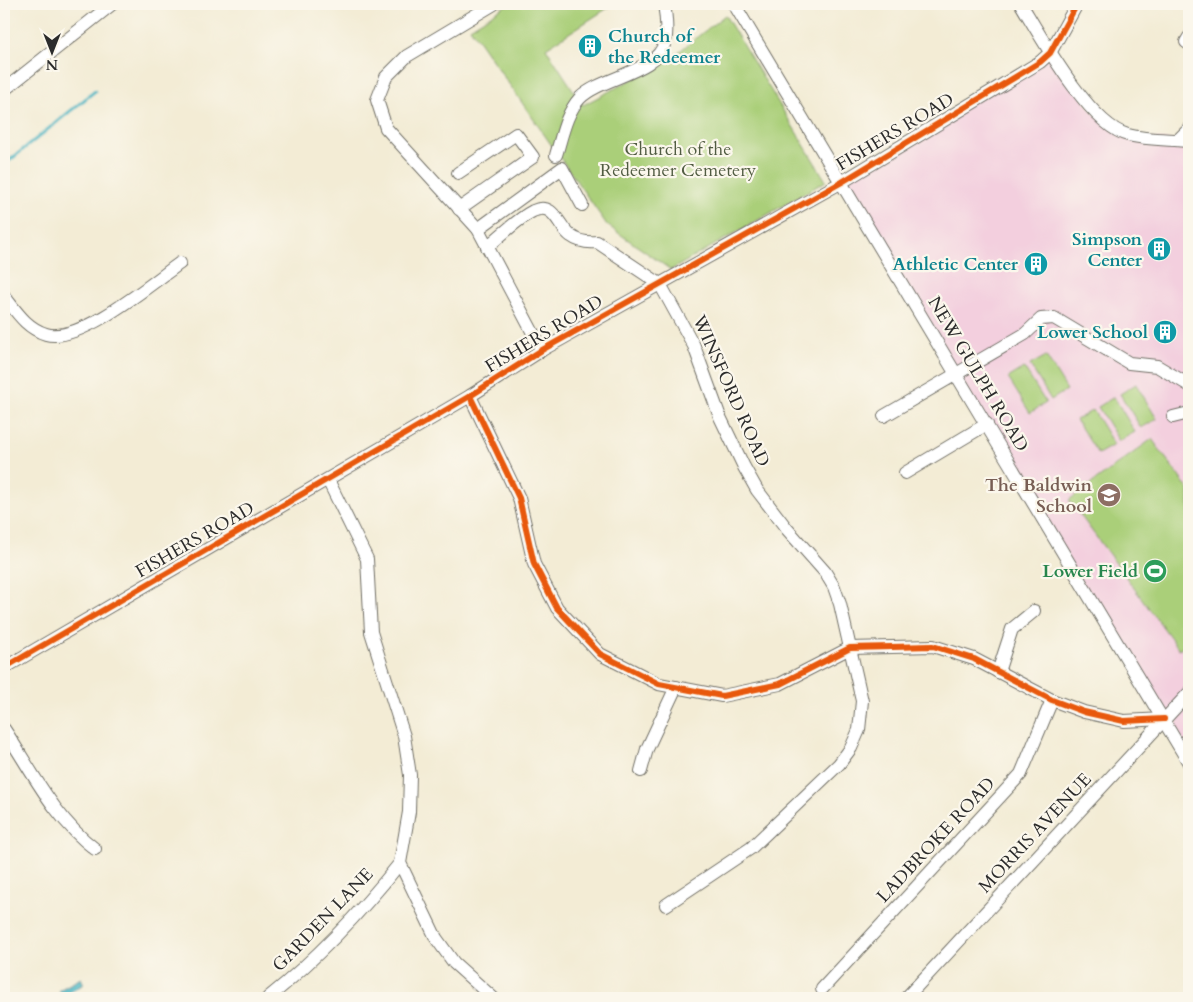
<svg xmlns="http://www.w3.org/2000/svg" width="1193" height="1002" font-family="Cardo,serif">
  <style>
    .built { fill: #f3cfde }
    .green { fill: #aacf79; stroke: #6a7d52 }
    .water { fill: #45b3c1; stroke: #386f76 }
    .lines { fill: none; stroke-linecap: round; stroke-linejoin: round }
    .stream { stroke: #45b3c1; stroke-width: 3 }
    .minor-casing { stroke: #716f66; stroke-width: 14 }
    .minor { stroke: #fff; stroke-width: 12 }
    .cycleway-casing { stroke: #fbf7ec; stroke-width: 9 }
    .cycleway { stroke: #e8590c; stroke-width: 6 }
    .labels { text-anchor: middle; dominant-baseline: central; stroke-width: 4.5; stroke-linejoin: round; paint-order: stroke }
    .culture-label { font-size: 18px; font-weight: bold; fill: #0d838f; stroke: #fbf7ec; text-anchor: end }
    .street-label { font-size: 18px; fill: #2b2b2b; stroke: #fbf7ec }
    .park-label { font-size: 18px; fill: #515c42; stroke: #fbf7ec }
    .education-label { font-size: 18px; font-weight: bold; fill: #785e54; stroke: #fbf7ec; text-anchor: end }
    .leisure-label { font-size: 18px; font-weight: bold; fill: #27864d; stroke: #fbf7ec; text-anchor: end }
  </style>
  <rect width="100%" height="100%" fill="#fbf7ec"/>
  <filter id="ink" filterUnits="userSpaceOnUse"><feTurbulence type="fractalNoise" baseFrequency=".02" numOctaves="2"/><feDisplacementMap in="SourceGraphic" scale="10" xChannelSelector="R" yChannelSelector="G"/><feConvolveMatrix kernelMatrix="1 2 1 2 8 2 1 2 1" color-interpolation-filters="sRGB"/></filter>
  <filter id="wash" filterUnits="userSpaceOnUse"><feTurbulence type="fractalNoise" baseFrequency=".0096" numOctaves="4" result="noise"/><feDisplacementMap in="SourceGraphic" scale="20" xChannelSelector="R" yChannelSelector="G"/><feGaussianBlur stdDeviation="1.12" result="paint"/><feColorMatrix in="noise" values="0 0 0 0 0 0 0 0 0 0 0 0 0 0 0 0 0 1.4 0 .05"/><feComposite in="paint" operator="in"/></filter>
  <g filter="url(#wash)">
    <rect width="100%" height="100%" fill="#f3ecd5"/>
    <g class="built">
      <polygon points="1050,53 1094,114 1126,135 1189,142 1189,693 1164,719 842,182"/>
      <polygon points="1189,703 1189,750 1176,729 1178,714"/>
    </g>
    <g class="green">
      <polygon points="508,4 614,4 546,48 583,105 667,61 725,15 826,181 671,270 607,225 470,28"/>
      <polygon points="1046,356 1067,390 1051,400 1030,365"/>
      <polygon points="1024,368 1046,403 1030,413 1008,378"/>
      <polygon points="1136,384 1157,419 1141,428 1120,394"/>
      <polygon points="1114,397 1135,432 1119,441 1098,407"/>
      <polygon points="1093,410 1114,445 1098,454 1076,420"/>
      <polygon points="1152,439 1189,490 1189,642 1179,649 1069,500"/>
    </g>
    <polygon class="water" points="81,978 84,984 63,996 59,990"/>
    <g class="lines">
      <polyline class="stream" points="4,165 95,91"/>
    </g>
  </g>
  <g filter="url(#ink)">
    <g class="lines">
      <g class="minor-casing">
        <g id="minor">
          <polyline points="494,4 407,56 386,77 377,100 386,128 478,229 542,350"/>
          <polyline points="734,4 1189,763"/>
          <path d="M1021,4C1041,37 1090,126 1128,135C1147,140 1170,139 1189,141"/>
          <polyline points="1189,37 1186,42 1189,44"/>
          <polyline points="4,90 112,4"/>
          <polyline points="1178,140 1189,129"/>
          <path d="M556,155C562,136 566,113 580,98C601,77 658,72 665,42C668,30 666,16 664,4"/>
          <polyline points="458,173 516,134 533,157 459,209"/>
          <polyline points="478,229 562,168 582,205"/>
          <path d="M487,247C501,236 517,219 533,211C555,201 558,227 571,236C579,242 587,243 597,242L660,284L694,346L720,417L744,467L757,490L787,529L825,572L834,587L840,604L862,701L859,730L851,748L839,764L751,848L666,905"/>
          <path d="M4,296C16,311 26,328 46,334C80,344 152,283 180,263"/>
          <polyline points="470,396 519,498 534,564 557,608 600,654 659,684 722,696 780,684 850,648 933,646 974,659 1052,700 1084,712 1124,721 1164,719"/>
          <polyline points="884,416 1025,334 1041,319 1054,318 1129,363 1157,366 1189,385"/>
          <polyline points="1173,417 1189,413"/>
          <polyline points="905,473 987,424"/>
          <polyline points="328,480 367,559 371,632 404,736 410,775 409,812 400,863 436,938 454,963 493,998"/>
          <polyline points="4,668 470,396 542,350 842,182 1040,62 1050,53 1077,4"/>
          <polyline points="998,672 1012,629 1034,611"/>
          <path d="M4,729C32,771 54,818 95,849"/>
          <polyline points="641,771 647,749 676,687"/>
          <polyline points="822,989 1021,774 1052,700"/>
          <path d="M268,998C316,959 361,912 400,863"/>
          <polyline points="906,998 1189,693"/>
        </g>
      </g>
      <use href="#minor" class="minor"/>
      <g class="cycleway-casing">
        <g id="cycleway">
          <polyline points="470,396 519,498 534,564 557,608 600,654 659,684 722,696 780,684 850,648 933,646 974,659 1052,700 1084,712 1124,721 1164,719"/>
          <polyline points="4,668 470,396 542,350 842,182 1040,62 1050,53 1077,4"/>
        </g>
      </g>
      <use href="#cycleway" class="cycleway"/>
    </g>
  </g>
  <defs>
    <g id="building-disc" transform="scale(1.25)"><circle r="9.5" fill="#0f9aa8" stroke="#fbf7ec"/><path d="M-4-6H4V6H1V3H-1V6H-4ZM-2.5-4.3h1.7v1.8h-1.7ZM.8-4.3h1.7v1.8H.8ZM-2.5-1h1.7V.8h-1.7ZM.8-1h1.7V.8H.8Z" fill="#fff"/></g>
    <g id="school-disc" transform="scale(1.25)"><circle r="9.5" fill="#8d6e63" stroke="#fbf7ec"/><path d="M0-5L7-2L0 1L-7-2ZM-4 1L0 2.5L4 1V4Q0 6-4 4Z" fill="#fff"/></g>
    <g id="stadium-disc" transform="scale(1.25)"><circle r="9.5" fill="#2e9e5b" stroke="#fbf7ec"/><path d="M0-5a6.5 5 0 1 0 0 10a6.5 5 0 1 0 0-10ZM-3.5-1.8h7v3.6h-7Z" fill="#fff"/></g>
  </defs>
  <g fill-rule="evenodd">
    <use href="#building-disc" x="590" y="46"/>
    <use href="#building-disc" x="1159" y="249"/>
    <use href="#building-disc" x="1036" y="264"/>
    <use href="#building-disc" x="1165" y="332"/>
    <use href="#school-disc" x="1109" y="495"/>
    <use href="#stadium-disc" x="1155" y="571"/>
  </g>
  <g class="labels">
    <g class="culture-label">
      <text x="608" y="36" text-anchor="start">Church of<tspan x="608" dy="21">the Redeemer</tspan></text>
      <text x="1142" y="239">Simpson<tspan x="1142" dy="21">Center</tspan></text>
      <text x="1018" y="264">Athletic Center</text>
      <text x="1148" y="332">Lower School</text>
    </g>
    <g class="street-label">
      <text transform="translate(895 132) rotate(-31)">FISHERS ROAD</text>
      <text transform="translate(544 334) rotate(-31)">FISHERS ROAD</text>
      <text transform="translate(978 374) rotate(59)">NEW GULPH ROAD</text>
      <text transform="translate(731 391) rotate(66)">WINSFORD ROAD</text>
      <text transform="translate(195 540) rotate(-30)">FISHERS ROAD</text>
      <text transform="translate(1035 833) rotate(-47)">MORRIS AVENUE</text>
      <text transform="translate(936 840) rotate(-47)">LADBROKE ROAD</text>
      <text transform="translate(323 920) rotate(-46)">GARDEN LANE</text>
    </g>
    <g class="park-label">
      <text x="678" y="149">Church of the<tspan x="678" dy="21">Redeemer Cemetery</tspan></text>
    </g>
    <g class="education-label">
      <text x="1092" y="485">The Baldwin<tspan x="1092" dy="21">School</tspan></text>
    </g>
    <g class="leisure-label">
      <text x="1138" y="571">Lower Field</text>
    </g>
  </g>
  <rect width="1193" height="1002" fill="none" stroke="#fbf7ec" stroke-width="20"/>
  <g transform="translate(52 52) rotate(180)" stroke="#fbf7ec" stroke-width="4" paint-order="stroke">
  <path d="M0-4L9 19L0 12L-9 19Z" fill="#2b2b2b"/>
  <text y="-8" font-size="14" font-weight="bold" text-anchor="middle" fill="#2b2b2b">N</text>
  </g>
</svg>
